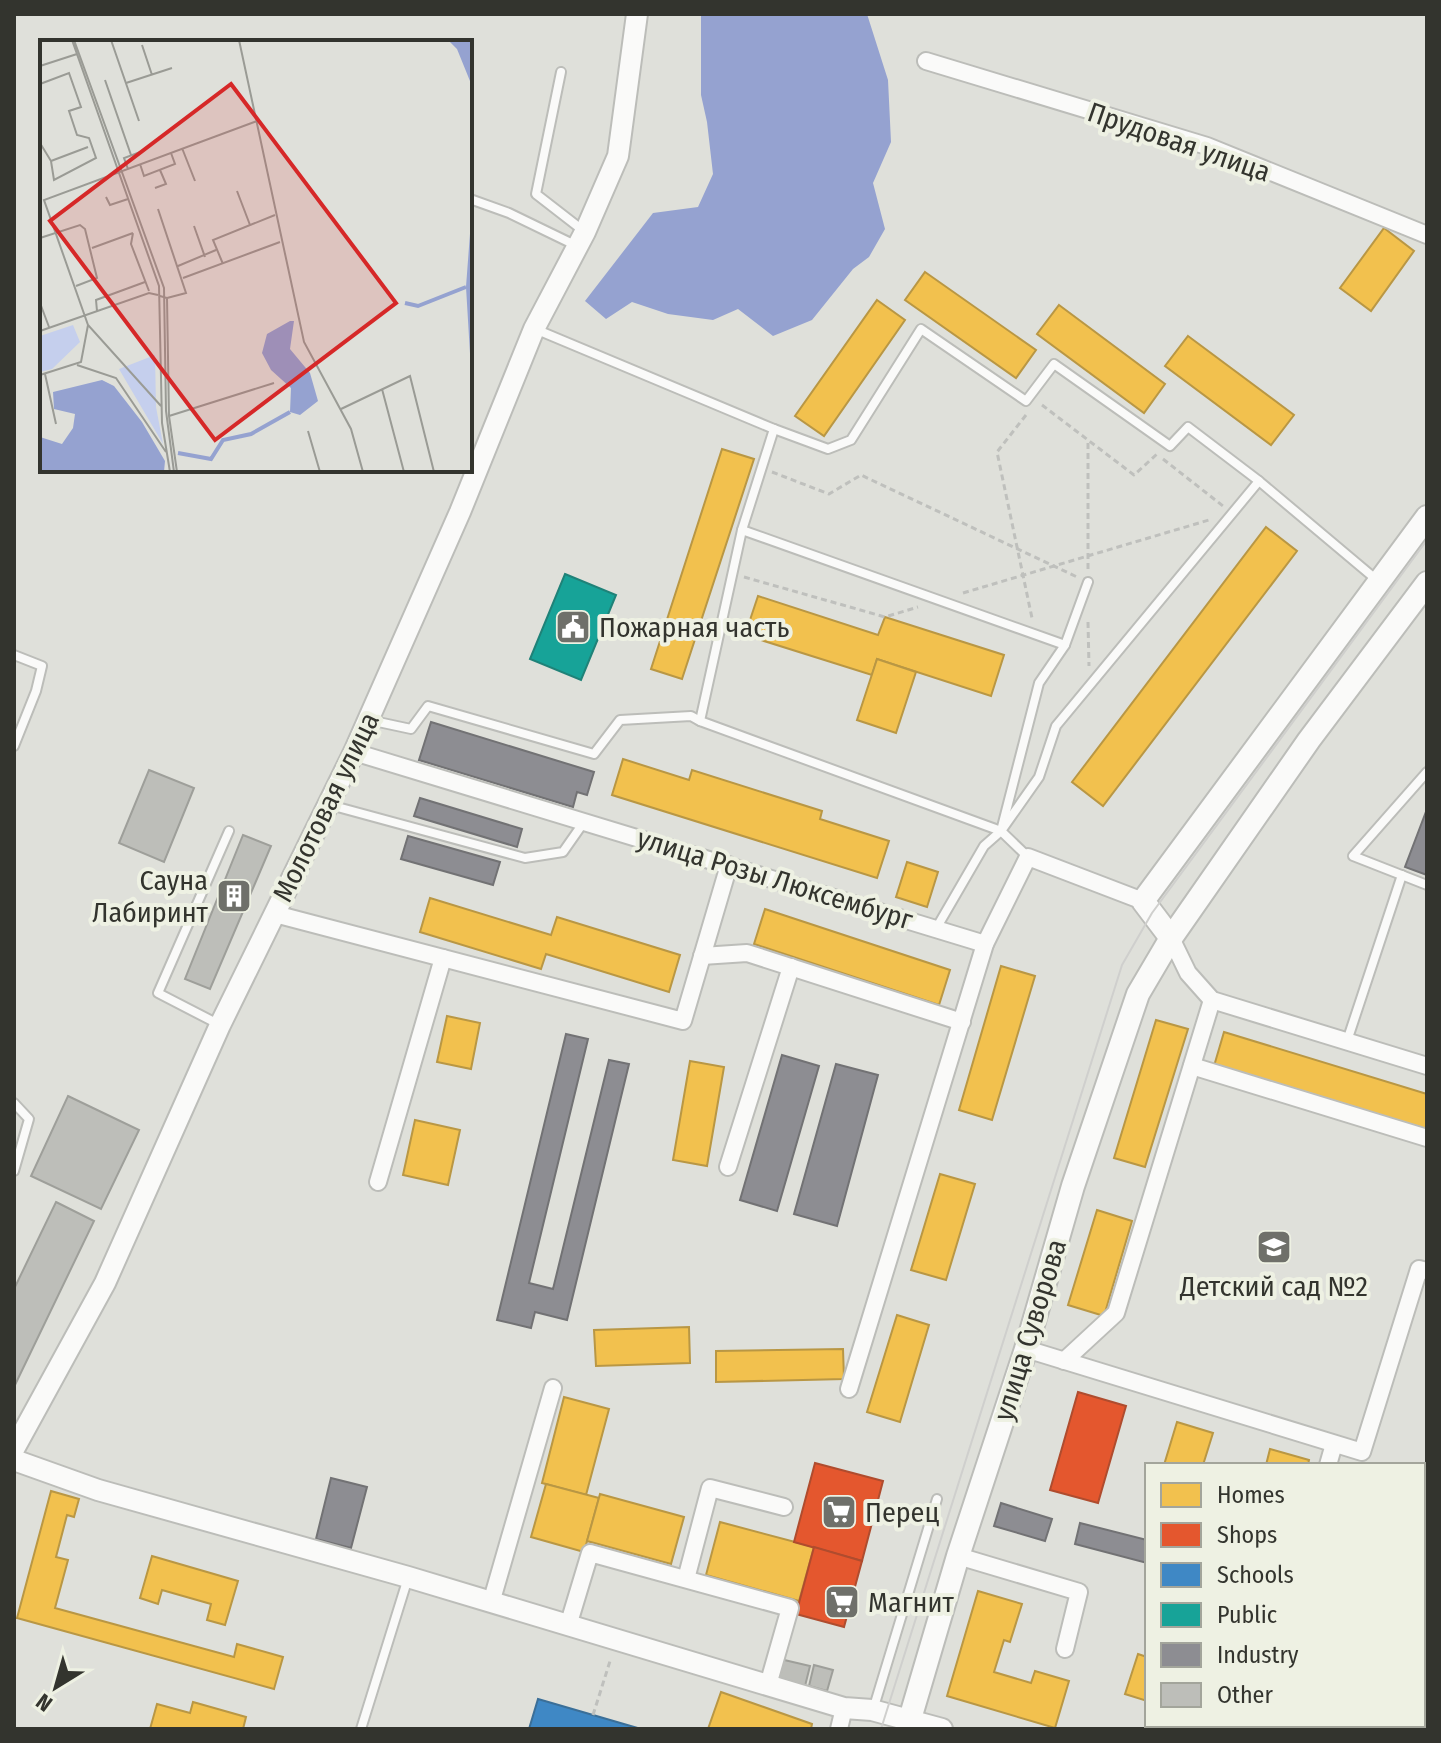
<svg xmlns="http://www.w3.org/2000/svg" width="1441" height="1743" font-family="'Fira Sans Condensed',sans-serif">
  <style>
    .water { fill: #95a2d0 }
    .homes { fill: #f2c14e; stroke: #b99744; stroke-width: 2 }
    .shops { fill: #e4572e; stroke: #af4c2e; stroke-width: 2 }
    .schools { fill: #3f88c5; stroke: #3b6f98; stroke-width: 2 }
    .public { fill: #17a398; stroke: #1f8278; stroke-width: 2 }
    .industry { fill: #8d8d92; stroke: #727274; stroke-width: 2 }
    .building { fill: #bdbeb9; stroke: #9e9f9a; stroke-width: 2 }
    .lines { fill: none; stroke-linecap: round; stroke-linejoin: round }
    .service-casing { stroke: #bcbdb9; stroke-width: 12 }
    .minor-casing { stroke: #bcbdb9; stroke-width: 20 }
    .tertiary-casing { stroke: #bcbdb9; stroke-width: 24 }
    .secondary-casing { stroke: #bcbdb9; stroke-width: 26 }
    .path { stroke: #bfc0bd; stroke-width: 3; stroke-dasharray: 6 4; stroke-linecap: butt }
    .service { stroke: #fafaf9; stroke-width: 8 }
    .minor { stroke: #fafaf9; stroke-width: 16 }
    .tertiary { stroke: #fafaf9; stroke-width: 20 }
    .secondary { stroke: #fafaf9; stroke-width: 22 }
    .tram { stroke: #cfcfcd; stroke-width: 2 }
    .labels { text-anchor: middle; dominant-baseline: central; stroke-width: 8; stroke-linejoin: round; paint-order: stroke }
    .street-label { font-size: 28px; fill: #33342e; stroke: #eef1e3 }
    .poi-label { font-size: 28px; fill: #33342e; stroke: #eef1e3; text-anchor: start }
    .inset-river { fill: none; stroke: #95a2d0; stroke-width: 4 }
    .inset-road { fill: none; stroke: #9a9b95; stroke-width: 2 }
    .view { fill: #d62828; fill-opacity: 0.15; stroke: #d62828; stroke-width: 4 }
    .inset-edge { fill: none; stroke: #33342e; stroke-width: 4 }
  </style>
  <rect width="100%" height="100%" fill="#dfe0da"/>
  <polygon class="water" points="701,14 867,14 888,80 891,142 873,183 885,229 869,257 853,269 812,320 773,336 738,309 713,320 668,314 632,302 606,319 585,301 653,213 698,207 713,174 707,122 701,95"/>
  <g class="homes">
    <polygon points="1384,228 1414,251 1371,311 1340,288"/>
    <polygon points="925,272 1036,350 1016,378 905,300"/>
    <polygon points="877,300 905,320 824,436 795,416"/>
    <polygon points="1059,305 1165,384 1144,413 1037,334"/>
    <polygon points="1188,336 1294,415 1271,445 1165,366"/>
    <polygon points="722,449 754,459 682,679 651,669"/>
    <polygon points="1266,527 1297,551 1103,806 1072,782"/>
    <polygon points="758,596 878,635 885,617 1004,655 991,696 877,659 872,675 745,635"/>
    <polygon points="877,659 916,672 896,733 857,720"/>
    <polygon points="623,759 689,780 692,770 822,811 820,819 889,841 877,878 612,795"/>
    <polygon points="907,862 938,872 927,907 896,897"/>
    <polygon points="430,898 551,935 557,917 680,955 669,992 546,954 541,969 420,932"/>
    <polygon points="765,909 950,970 939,1005 754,944"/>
    <polygon points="1001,966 1035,976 992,1120 959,1110"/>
    <polygon points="447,1016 480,1023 471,1069 437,1062"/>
    <polygon points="1156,1020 1188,1029 1145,1167 1114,1158"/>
    <polygon points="1224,1032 1427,1094 1427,1131 1214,1066"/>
    <polygon points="690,1061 724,1067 707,1166 673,1160"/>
    <polygon points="415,1120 460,1130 448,1185 403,1175"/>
    <polygon points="940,1174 975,1184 946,1280 911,1270"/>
    <polygon points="1097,1210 1132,1221 1104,1316 1068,1305"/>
    <polygon points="897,1315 929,1325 900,1422 867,1412"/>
    <polygon points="689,1327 690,1363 596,1366 594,1330"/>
    <polygon points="843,1349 844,1379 716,1382 716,1351"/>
    <polygon points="564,1397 609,1409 586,1495 542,1483"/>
    <polygon points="1177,1422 1213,1433 1203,1465 1164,1465"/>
    <polygon points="1270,1449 1309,1460 1308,1465 1266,1465"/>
    <polygon points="546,1484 599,1498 584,1552 531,1537"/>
    <polygon points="51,1491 79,1499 74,1517 67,1515 56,1557 68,1560 55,1608 234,1657 237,1644 283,1657 274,1689 17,1618"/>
    <polygon points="600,1494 684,1517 671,1564 587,1541"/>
    <polygon points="1427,1519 1427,1543 1423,1542"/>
    <polygon points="720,1522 814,1547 799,1601 706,1575"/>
    <polygon points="152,1556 238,1581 225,1625 207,1620 211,1604 162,1590 158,1604 140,1598"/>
    <polygon points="1423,1584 1427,1586 1423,1611"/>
    <polygon points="978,1591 1022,1604 1010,1642 1004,1640 994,1672 1031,1683 1035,1671 1069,1681 1055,1728 947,1696"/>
    <polygon points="1138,1654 1147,1657 1147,1701 1125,1694"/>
    <polygon points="721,1692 812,1724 811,1729 708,1729"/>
    <polygon points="193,1702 246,1717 243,1729 150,1729 157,1704 190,1713"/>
    <polygon points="1344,1725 1396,1725 1395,1729 1343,1729"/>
  </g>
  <g class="shops">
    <polygon points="1078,1392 1126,1406 1098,1503 1050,1490"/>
    <polygon points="815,1463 883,1481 862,1561 794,1542"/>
    <polygon points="814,1547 862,1561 844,1627 796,1614"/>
  </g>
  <polygon class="schools" points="538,1699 593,1715 641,1729 529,1729"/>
  <polygon class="public" points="565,574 616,595 581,680 530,659"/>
  <g class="industry">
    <polygon points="431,722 594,772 587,795 577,792 573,807 419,760"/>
    <polygon points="420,798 522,829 517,847 414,816"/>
    <polygon points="1427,809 1427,875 1405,867"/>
    <polygon points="408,836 500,862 493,885 401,859"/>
    <polygon points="566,1034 588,1039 529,1283 553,1289 609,1060 629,1064 567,1320 535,1312 531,1328 497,1320"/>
    <polygon points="782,1055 819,1066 777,1211 740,1200"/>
    <polygon points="836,1064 878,1075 837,1226 794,1214"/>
    <polygon points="331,1478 367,1487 351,1548 316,1539"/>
    <polygon points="1001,1503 1052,1519 1045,1541 994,1526"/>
    <polygon points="1080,1523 1147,1540 1147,1563 1075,1544"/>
  </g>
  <g class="building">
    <polygon points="149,770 194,788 164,862 119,843"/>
    <polygon points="243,835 271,846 210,989 185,979"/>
    <polygon points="68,1096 139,1130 101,1209 31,1176"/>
    <polygon points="56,1202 94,1221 14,1387 14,1289"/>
    <polygon points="780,1659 810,1666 804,1690 774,1682"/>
    <polygon points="814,1665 833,1670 827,1691 809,1686"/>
  </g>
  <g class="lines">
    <g class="service-casing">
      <g id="service">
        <polyline points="561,72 536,194 585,232"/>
        <polyline points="470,199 509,213 577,246"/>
        <polyline points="535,329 774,429 742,530 700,721 1001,831 1028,857"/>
        <polyline points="774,429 828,449 851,440 921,329 1026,401 1054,364 1170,446 1188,427 1259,481"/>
        <polyline points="742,530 1065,645"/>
        <polyline points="14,655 42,666 36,691 14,746"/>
        <polyline points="369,720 411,729 428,706 594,754 620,720 691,716 700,721"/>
        <polyline points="1427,772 1353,856 1427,885"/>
        <polyline points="330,805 525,858 563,852 584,822"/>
        <polyline points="1002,827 1039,683 1065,645 1088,582"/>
        <polyline points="937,927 984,846 1001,831 1039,777 1056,726 1259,481 1378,581"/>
        <polyline points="220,1025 158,993 229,831"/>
        <polyline points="1347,1041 1402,875"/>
        <polyline points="14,1103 29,1119 14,1171"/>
        <polyline points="873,1710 937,1499"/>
        <polyline points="361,1729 408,1578"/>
      </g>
    </g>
    <g class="minor-casing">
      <g id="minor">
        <polyline points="926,61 1207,146 1427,235"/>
        <polyline points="354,752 985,944"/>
        <polyline points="275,914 683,1021 729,865"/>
        <polyline points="1171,938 1188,973 1212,1000 1427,1066"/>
        <polyline points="702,956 747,953 962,1022"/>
        <polyline points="1192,1066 1427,1138"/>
        <polyline points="728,1167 791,967"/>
        <polyline points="378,1182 443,958"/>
        <polyline points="1026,1349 1362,1452 1419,1269 1427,1271"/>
        <polyline points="1064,1361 1116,1313 1212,1000"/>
        <polyline points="849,1389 985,944 1028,857 1143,901"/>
        <polyline points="1328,1465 1334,1444"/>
        <polyline points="958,1556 1079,1592 1065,1649"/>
        <polyline points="686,1579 710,1488 784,1507"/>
        <polyline points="491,1603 553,1388"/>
        <polyline points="568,1626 590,1553 790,1608 768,1685"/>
        <polyline points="1423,1654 1427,1656"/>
        <polyline points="839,1729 844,1708"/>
      </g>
    </g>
    <g class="tertiary-casing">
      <g id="tertiary">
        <polyline points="14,1449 105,1283 220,1025 354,752 460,512 534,329 585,232 618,156 637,14"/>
        <polyline points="14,1460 98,1490 408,1577 844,1708 872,1710 942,1729"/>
      </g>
    </g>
    <g class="secondary-casing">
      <g id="secondary">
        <polyline points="1171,938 1143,901 1427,517"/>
        <polyline points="907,1729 958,1556 1026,1349 1073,1186 1138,994 1171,938 1309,740 1427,583"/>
      </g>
    </g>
    <g class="path">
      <polyline points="1042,405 1134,475 1157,454"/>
      <polyline points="1026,415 997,452 1032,618"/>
      <polyline points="1088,443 1088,570"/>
      <polyline points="1163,459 1223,506"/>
      <polyline points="772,472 829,494 861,475 1077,577"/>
      <polyline points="744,577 885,617 918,607"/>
      <polyline points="963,593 1209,520"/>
      <polyline points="1088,622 1089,666"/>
      <polyline points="593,1715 611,1658"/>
    </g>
    <use href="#service" class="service"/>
    <use href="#minor" class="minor"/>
    <use href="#tertiary" class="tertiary"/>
    <use href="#secondary" class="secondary"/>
    <polyline class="tram" points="881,1729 1122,965 1152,913 1427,540"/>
  </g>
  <defs>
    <g id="civic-square" transform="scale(1.8)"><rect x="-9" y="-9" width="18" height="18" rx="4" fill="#6f706a" stroke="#eef1e3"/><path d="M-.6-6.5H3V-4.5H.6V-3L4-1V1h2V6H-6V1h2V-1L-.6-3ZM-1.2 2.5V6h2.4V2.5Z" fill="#fff"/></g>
    <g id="building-square" transform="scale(1.8)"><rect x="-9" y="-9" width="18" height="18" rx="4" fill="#6f706a" stroke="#eef1e3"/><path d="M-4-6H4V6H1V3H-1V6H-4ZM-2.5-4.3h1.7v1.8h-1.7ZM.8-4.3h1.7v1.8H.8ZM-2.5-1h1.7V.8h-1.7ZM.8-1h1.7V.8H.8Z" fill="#fff"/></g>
    <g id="school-square" transform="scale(1.8)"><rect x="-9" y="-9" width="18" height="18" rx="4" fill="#6f706a" stroke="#eef1e3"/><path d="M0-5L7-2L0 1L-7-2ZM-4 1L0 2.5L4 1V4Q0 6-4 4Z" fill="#fff"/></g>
    <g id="supermarket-square" transform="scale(1.8)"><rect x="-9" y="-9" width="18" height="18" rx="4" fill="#6f706a" stroke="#eef1e3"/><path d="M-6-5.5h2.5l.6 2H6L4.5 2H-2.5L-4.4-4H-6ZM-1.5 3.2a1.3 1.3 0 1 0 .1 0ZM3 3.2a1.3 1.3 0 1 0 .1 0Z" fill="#fff"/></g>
  </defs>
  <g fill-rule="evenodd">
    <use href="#civic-square" x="573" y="627"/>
    <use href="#building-square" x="234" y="896"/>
    <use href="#school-square" x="1274" y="1247"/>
    <use href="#supermarket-square" x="839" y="1512"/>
    <use href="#supermarket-square" x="842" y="1602"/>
  </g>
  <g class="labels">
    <g class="street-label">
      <text transform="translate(1179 142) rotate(19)">Прудовая улица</text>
      <text transform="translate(326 807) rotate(-64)">Молотовая улица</text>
      <text transform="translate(775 879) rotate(17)">улица Розы Люксембург</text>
      <text transform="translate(1030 1330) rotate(-73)">улица Суворова</text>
    </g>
    <g class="poi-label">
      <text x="599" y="627">Пожарная часть</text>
      <text x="208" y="880" text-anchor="end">Сауна<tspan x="208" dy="32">Лабиринт</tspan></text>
      <text x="1274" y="1286" text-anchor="middle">Детский сад №2</text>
      <text x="865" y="1512">Перец</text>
      <text x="868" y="1602">Магнит</text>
    </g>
  </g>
  <g transform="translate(40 40)">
    <rect width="432" height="432" fill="#dfe0da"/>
    <path d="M33,285L40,302L12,329L0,332V296ZM115,315L116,367L123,404L79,329Z" fill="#c5cfed"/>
    <path d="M408,0H432V46L417,9ZM432,167V347L426,247ZM250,281H254L250,309L270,333L278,361L260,375L250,372L251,348L231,330L222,313L227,294ZM62,340L74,346L102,382L125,421L124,432H0V397L22,404L33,388L35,374L14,369L13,352Z" fill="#95a2d0"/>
    <path class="inset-river" d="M365,263L378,266L426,247M138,413L171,419L183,400L211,394L250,372"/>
    <path class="inset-road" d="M32,0L119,246L122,383L130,432M34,0L124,248L126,371L134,432M71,0L99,81M199,0L264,302L311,389L323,432M102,5L112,35M0,26L37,14M65,40L91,115M86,43L132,28M0,44L29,33L41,67L29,71L37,95L49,98L56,118L14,140L11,121L0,103M142,108L155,141M11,121L48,107M100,124L104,136L135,124L131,113M88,129L84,118L103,111M115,148L126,144L120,130M197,151L210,185M66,157L70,165L88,159M118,169L146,253L127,258M154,186L165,217M93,193L91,204L109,251M0,198L40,185L45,189L57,238L36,246M52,208L93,193M183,224L173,200L235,175M138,226L176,210M143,238L240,202M120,256L127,258L129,376L137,432M0,263L9,287M57,271L56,260L105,242M0,291L109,253L118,255M37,325L76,338L126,412M5,334L16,384M0,335L41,322L48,285M342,349L364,432M121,366L48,285L4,160L217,81M301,369L370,336L394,432M129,376L234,343M268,391L280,432"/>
    <path class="view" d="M191,44L356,263L175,400L10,181Z"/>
    <rect width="432" height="432" class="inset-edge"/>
  </g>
  <rect width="1441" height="1743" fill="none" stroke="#33342e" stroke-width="32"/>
  <rect x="1145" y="1463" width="280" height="264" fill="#eef1e3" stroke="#a3a59b" stroke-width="2"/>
  <rect x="1161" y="1483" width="40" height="24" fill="#f2c14e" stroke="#a3a59b" stroke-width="2"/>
  <text x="1217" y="1503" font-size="24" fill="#33342e">Homes</text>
  <rect x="1161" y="1523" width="40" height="24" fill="#e4572e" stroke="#a3a59b" stroke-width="2"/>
  <text x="1217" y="1543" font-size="24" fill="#33342e">Shops</text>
  <rect x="1161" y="1563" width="40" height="24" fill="#3f88c5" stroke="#a3a59b" stroke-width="2"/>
  <text x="1217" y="1583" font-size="24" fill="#33342e">Schools</text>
  <rect x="1161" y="1603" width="40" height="24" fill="#17a398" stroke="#a3a59b" stroke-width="2"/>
  <text x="1217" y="1623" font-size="24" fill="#33342e">Public</text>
  <rect x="1161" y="1643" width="40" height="24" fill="#8d8d92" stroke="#a3a59b" stroke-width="2"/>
  <text x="1217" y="1663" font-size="24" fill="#33342e">Industry</text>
  <rect x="1161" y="1683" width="40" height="24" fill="#bdbeb9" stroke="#a3a59b" stroke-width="2"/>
  <text x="1217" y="1703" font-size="24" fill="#33342e">Other</text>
  <g transform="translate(56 1687) rotate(217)" stroke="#eef1e3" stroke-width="6" paint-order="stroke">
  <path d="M0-6L14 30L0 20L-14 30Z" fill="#33342e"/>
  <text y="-12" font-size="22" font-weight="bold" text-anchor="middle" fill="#33342e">N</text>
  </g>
</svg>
